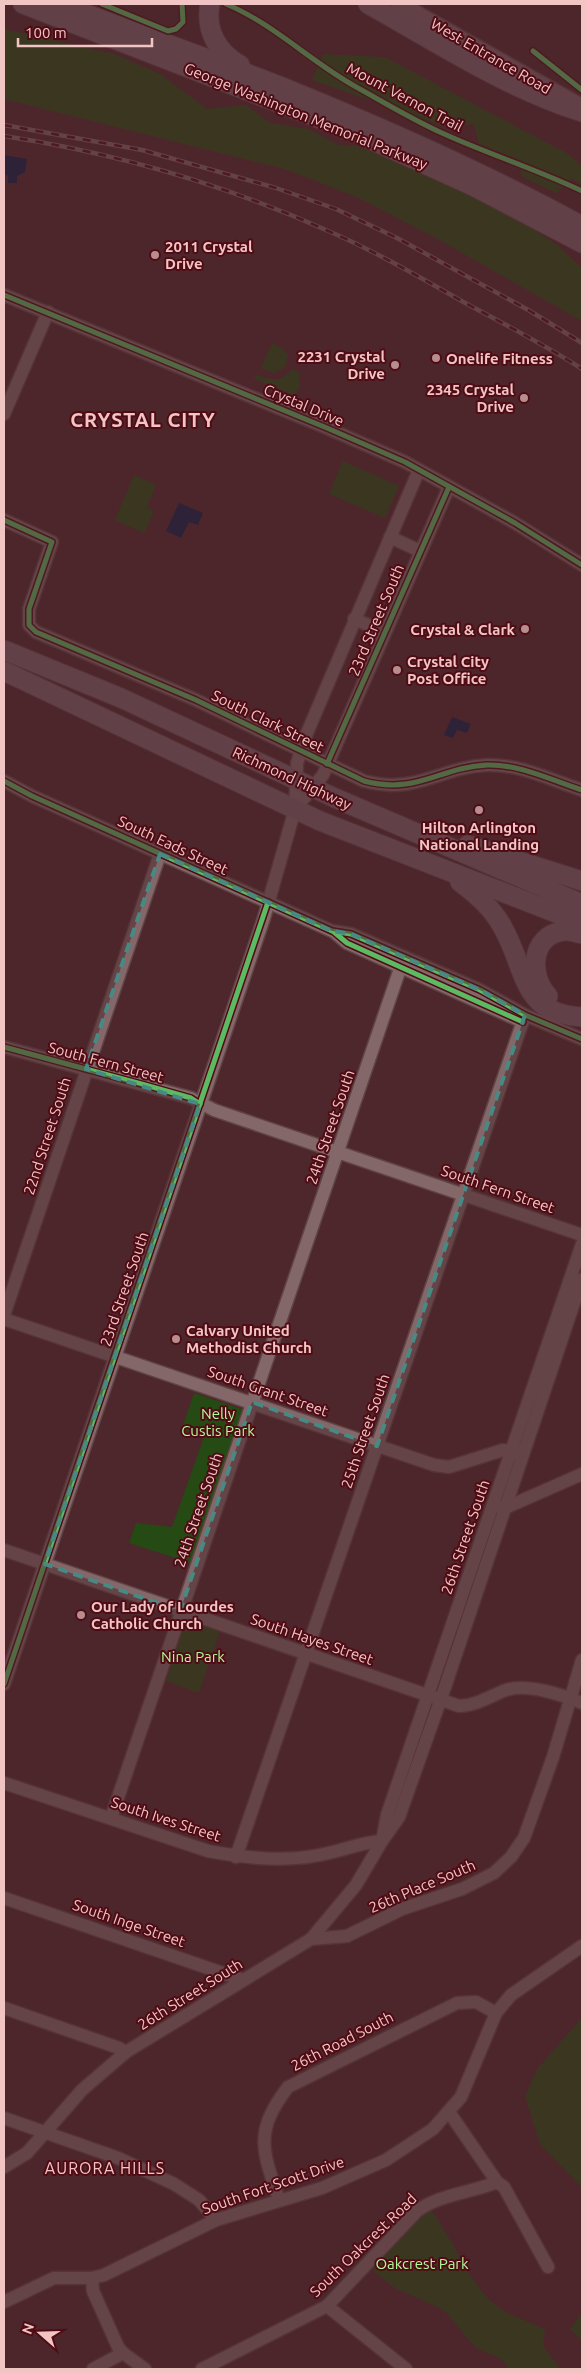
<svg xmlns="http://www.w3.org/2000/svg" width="586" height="2373" font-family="Ubuntu,sans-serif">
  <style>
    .green { fill: #264a13 }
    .water { fill: #071e48 }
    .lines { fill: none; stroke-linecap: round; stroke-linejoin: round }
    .minor-casing { stroke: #604345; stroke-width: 15 }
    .major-casing { stroke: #604345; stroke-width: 19 }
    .highway-casing { stroke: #604345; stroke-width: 21 }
    .minor { stroke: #846869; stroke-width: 12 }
    .major { stroke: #7d5f67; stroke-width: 16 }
    .highway { stroke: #7d616b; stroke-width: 19 }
    .rail-casing { stroke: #7e6264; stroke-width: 4.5 }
    .rail { stroke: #500b15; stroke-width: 2.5; stroke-dasharray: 8; stroke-linecap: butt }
    .cycleway-casing { stroke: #500b15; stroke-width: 8 }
    .cycleway { stroke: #5cba63; stroke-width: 5 }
    .marked { fill: none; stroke: #478a84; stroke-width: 4; stroke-dasharray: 10 6; stroke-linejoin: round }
    .poi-dot { fill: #b78e8f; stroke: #500b15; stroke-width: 2 }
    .labels { text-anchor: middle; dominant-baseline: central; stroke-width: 4; stroke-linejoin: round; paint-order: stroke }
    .street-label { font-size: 15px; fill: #f0c5c4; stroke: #500b15 }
    .poi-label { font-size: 15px; font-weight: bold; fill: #f0c5c4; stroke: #500b15; text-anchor: start }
    .park-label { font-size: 15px; fill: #affb9a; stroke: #500b15 }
    .neighbourhood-label { font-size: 16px; letter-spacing: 1px; fill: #f0c5c4; stroke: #500b15 }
    .district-label { font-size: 20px; font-weight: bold; letter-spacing: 1px; fill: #f0c5c4; stroke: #500b15 }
  </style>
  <rect width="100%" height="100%" fill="#4d272c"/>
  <g class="green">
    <polygon points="4,29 114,54 160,74 207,109 246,105 270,123 308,129 339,145 357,146 432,175 508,211 558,246 582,268 582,321 436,238 359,198 285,169 4,99"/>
    <polygon points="323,54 385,57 568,154 582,166 582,185 572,178 556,193 521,176 519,160 479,144 474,124 444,126 312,80"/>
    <polygon points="272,343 283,349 288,356 285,367 274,373 261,368"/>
    <path d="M292,369L299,372L300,388L294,395L253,378L258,375C272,381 281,382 292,369Z"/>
    <polygon points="343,461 399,486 385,518 329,494"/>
    <polygon points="134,475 156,485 147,507 154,511 144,533 115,520"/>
    <polygon points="194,1393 244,1410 191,1563 129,1543 136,1523 172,1527 204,1437 182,1429"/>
    <polygon points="186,1620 220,1631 199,1693 166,1681"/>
    <polygon points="582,2018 582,2187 540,2144 525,2096 538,2068"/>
    <polygon points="430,2208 453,2244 461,2263 488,2299 507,2313 545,2329 543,2346 560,2369 508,2369 503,2360 475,2347 444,2310 395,2288 370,2269 418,2217"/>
    <polygon points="582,2313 582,2341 570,2329"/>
  </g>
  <g class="water">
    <polygon points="4,155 27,159 25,172 17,176 17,183 8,183 8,176 4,174"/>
    <polygon points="179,503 203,513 198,525 189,522 181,538 166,531"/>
    <polygon points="452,717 471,724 467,733 457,730 453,738 444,735"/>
  </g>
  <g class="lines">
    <g class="minor-casing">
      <g id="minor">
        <polyline points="4,295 327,428 405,462 515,523 582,565"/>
        <polyline points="4,414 48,312"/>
        <path d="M4,520L52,542L29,609V625L36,632L196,700L364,781C417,795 440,767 487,765C520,764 551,780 582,790"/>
        <polyline points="390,537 420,551"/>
        <polyline points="354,619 385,632"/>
        <polyline points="4,781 32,796 332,931 351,934 480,990 525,1015 582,1039"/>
        <polyline points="295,809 323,775 449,487"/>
        <polyline points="334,932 347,943 523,1022"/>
        <polyline points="4,1047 191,1098 214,1110 582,1235"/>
        <polyline points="4,1315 160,854"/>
        <polyline points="4,1319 434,1465 449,1467 503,1450 519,1453"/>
        <polyline points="499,1507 505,1508 582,1474"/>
        <path d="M4,1550L459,1706C476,1706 490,1696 506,1690C527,1683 563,1695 582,1703"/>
        <polyline points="4,1684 264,918 295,809 297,763 307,733 419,470"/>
        <path d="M4,1783L208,1851C250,1859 292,1863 333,1852C350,1848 364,1842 382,1841"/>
        <polyline points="111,1818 404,957"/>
        <polyline points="383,1836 387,1815 582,1244"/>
        <polyline points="236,1857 525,1015"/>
        <polyline points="4,1898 243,1980"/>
        <polyline points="311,1939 347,1936 402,1909 462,1889 494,1873 511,1857 524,1838 553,1757 582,1660"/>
        <polyline points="4,2008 119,2048 126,2052"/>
        <polyline points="449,2112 497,2182 504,2187 548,2267"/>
        <polyline points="4,2118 118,2158 174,2184 199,2200 216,2220"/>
        <polyline points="4,2167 27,2153 82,2090 126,2052 311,1939 356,1885 382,1841 399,1817 444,1690 582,1279"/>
        <path d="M279,2200C262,2149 254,2132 288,2087L457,2003L476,2002L496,2013"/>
        <polyline points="92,2278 93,2291 118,2347 123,2353 145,2369"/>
        <polyline points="4,2302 54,2278 92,2278 104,2275 216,2220 322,2188 386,2160 433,2129 461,2097 496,2013 511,1995 582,1946"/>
        <polyline points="327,2306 406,2369"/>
        <polyline points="93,2369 123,2353"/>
        <path d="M202,2369L327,2306L417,2211C440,2194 471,2193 497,2182"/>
      </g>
    </g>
    <g class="major-casing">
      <polyline id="major" points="399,4 576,104"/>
    </g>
    <g class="highway-casing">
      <g id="highway">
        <polyline points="23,4 354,132 473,186 582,243"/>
        <path d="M61,4C136,34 212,59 287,89C388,130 487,174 582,226"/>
        <path d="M210,4C205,30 217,52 240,65"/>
        <path d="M368,4C438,43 506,88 582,112"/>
        <polyline points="4,650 121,698 335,798 582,904"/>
        <polyline points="4,671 320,821 582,923"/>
        <polyline points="468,845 582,881"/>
        <path d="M460,882C477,895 492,908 502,926C527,969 520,1014 582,1017"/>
        <path d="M548,996C529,976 530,936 563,931C569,930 576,933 582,934"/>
      </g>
    </g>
    <use href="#minor" class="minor"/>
    <use href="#major" class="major"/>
    <use href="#highway" class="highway"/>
    <g class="rail-casing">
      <g id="rail">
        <polyline points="4,125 142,150 276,188 336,209 397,238 530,311 582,343"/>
        <path d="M4,136C115,153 223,184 326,230C375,251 421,278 467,304C506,325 545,345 582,369"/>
      </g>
    </g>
    <use href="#rail" class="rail"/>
    <g class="cycleway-casing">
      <g id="cycleway">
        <polyline points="102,4 168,31 176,29 183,22 182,4"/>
        <path d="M226,4C274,24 312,63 358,88C385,103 413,120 442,133C488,154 536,169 582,191"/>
        <polyline points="533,51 582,90"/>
        <polyline points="4,295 327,428 405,462 515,523 582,565"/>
        <path d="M4,520L52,542L29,609V625L36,632L196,700L364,781C417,795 440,767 487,765C520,764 551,780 582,790"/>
        <polyline points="327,764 449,487"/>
        <polyline points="4,781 32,796 332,931 351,934 480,990 525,1015 582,1039"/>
        <polyline points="334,932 347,943 523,1022"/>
        <polyline points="4,1047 145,1085 191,1098 200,1104"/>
        <polyline points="4,1684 268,902"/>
      </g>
    </g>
    <use href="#cycleway" class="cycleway"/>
  </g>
  <path d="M0 0H586V2373H0ZM160,854L332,931L351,934L480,990L525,1015L377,1446L252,1402L180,1611L45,1564L200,1104L86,1069Z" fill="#4d272c" fill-opacity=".55" fill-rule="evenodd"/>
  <path class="marked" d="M160,854L332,931L351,934L480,990L525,1015L377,1446L252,1402L180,1611L45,1564L200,1104L86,1069Z"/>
  <g class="poi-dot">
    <circle cx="155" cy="255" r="5"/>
    <circle cx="436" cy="358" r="5"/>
    <circle cx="395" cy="365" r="5"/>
    <circle cx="524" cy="398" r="5"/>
    <circle cx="525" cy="629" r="5"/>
    <circle cx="397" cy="670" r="5"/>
    <circle cx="479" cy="810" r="5"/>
    <circle cx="176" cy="1339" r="5"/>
    <circle cx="81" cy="1615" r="5"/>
  </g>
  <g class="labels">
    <g class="street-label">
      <text transform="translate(491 56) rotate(30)">West Entrance Road</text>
      <text transform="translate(405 97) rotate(28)">Mount Vernon Trail</text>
      <text transform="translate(306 116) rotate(22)">George Washington Memorial Parkway</text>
      <text transform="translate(304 405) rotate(23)">Crystal Drive</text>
      <text transform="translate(376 620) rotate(-67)">23rd Street South</text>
      <text transform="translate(268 721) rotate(26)">South Clark Street</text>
      <text transform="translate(292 778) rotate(25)">Richmond Highway</text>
      <text transform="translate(173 845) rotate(25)">South Eads Street</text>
      <text transform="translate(106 1062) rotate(15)">South Fern Street</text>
      <text transform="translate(330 1127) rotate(-71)">24th Street South</text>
      <text transform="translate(47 1136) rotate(-72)">22nd Street South</text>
      <text transform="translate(498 1189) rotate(19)">South Fern Street</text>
      <text transform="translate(124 1289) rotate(-71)">23rd Street South</text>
      <text transform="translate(268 1391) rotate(19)">South Grant Street</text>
      <text transform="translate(365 1431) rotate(-71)">25th Street South</text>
      <text transform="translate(198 1510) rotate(-71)">24th Street South</text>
      <text transform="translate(465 1537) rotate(-71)">26th Street South</text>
      <text transform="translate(312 1639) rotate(19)">South Hayes Street</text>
      <text transform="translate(166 1819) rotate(18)">South Ives Street</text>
      <text transform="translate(422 1886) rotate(-23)">26th Place South</text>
      <text transform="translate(129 1923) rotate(19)">South Inge Street</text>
      <text transform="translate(190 1994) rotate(-32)">26th Street South</text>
      <text transform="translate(342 2041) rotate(-27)">26th Road South</text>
      <text transform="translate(273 2185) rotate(-19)">South Fort Scott Drive</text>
      <text transform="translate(363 2245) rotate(-44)">South Oakcrest Road</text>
    </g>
    <g class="poi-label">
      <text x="165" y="246">2011 Crystal<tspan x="165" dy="17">Drive</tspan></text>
      <text x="385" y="356" text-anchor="end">2231 Crystal<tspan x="385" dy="17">Drive</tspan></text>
      <text x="446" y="358">Onelife Fitness</text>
      <text x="514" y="389" text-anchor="end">2345 Crystal<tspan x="514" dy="17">Drive</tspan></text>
      <text x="515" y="629" text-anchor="end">Crystal &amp; Clark</text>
      <text x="407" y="661">Crystal City<tspan x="407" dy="17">Post Office</tspan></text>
      <text x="479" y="827" text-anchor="middle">Hilton Arlington<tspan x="479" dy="17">National Landing</tspan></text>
      <text x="186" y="1330">Calvary United<tspan x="186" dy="17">Methodist Church</tspan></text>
      <text x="91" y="1606">Our Lady of Lourdes<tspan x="91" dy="17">Catholic Church</tspan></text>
    </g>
    <g class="park-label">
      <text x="218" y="1413">Nelly<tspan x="218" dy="17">Custis Park</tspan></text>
      <text x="193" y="1656">Nina Park</text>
      <text x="422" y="2263">Oakcrest Park</text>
    </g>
    <g class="neighbourhood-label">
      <text x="105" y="2168">AURORA HILLS</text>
    </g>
    <g class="district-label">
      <text x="143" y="419">CRYSTAL CITY</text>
    </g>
  </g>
  <rect width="586" height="2373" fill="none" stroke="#f0c5c4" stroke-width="10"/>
  <g transform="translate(40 2333) rotate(290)" stroke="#500b15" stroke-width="4" paint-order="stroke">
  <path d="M0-4L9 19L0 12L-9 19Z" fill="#f0c5c4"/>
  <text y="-8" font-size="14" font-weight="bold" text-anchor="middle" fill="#f0c5c4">N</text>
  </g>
  <path d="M18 38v8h134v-8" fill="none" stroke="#f0c5c4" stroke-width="2.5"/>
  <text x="25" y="38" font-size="15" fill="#f0c5c4" stroke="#500b15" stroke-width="4" paint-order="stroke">100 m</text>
</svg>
